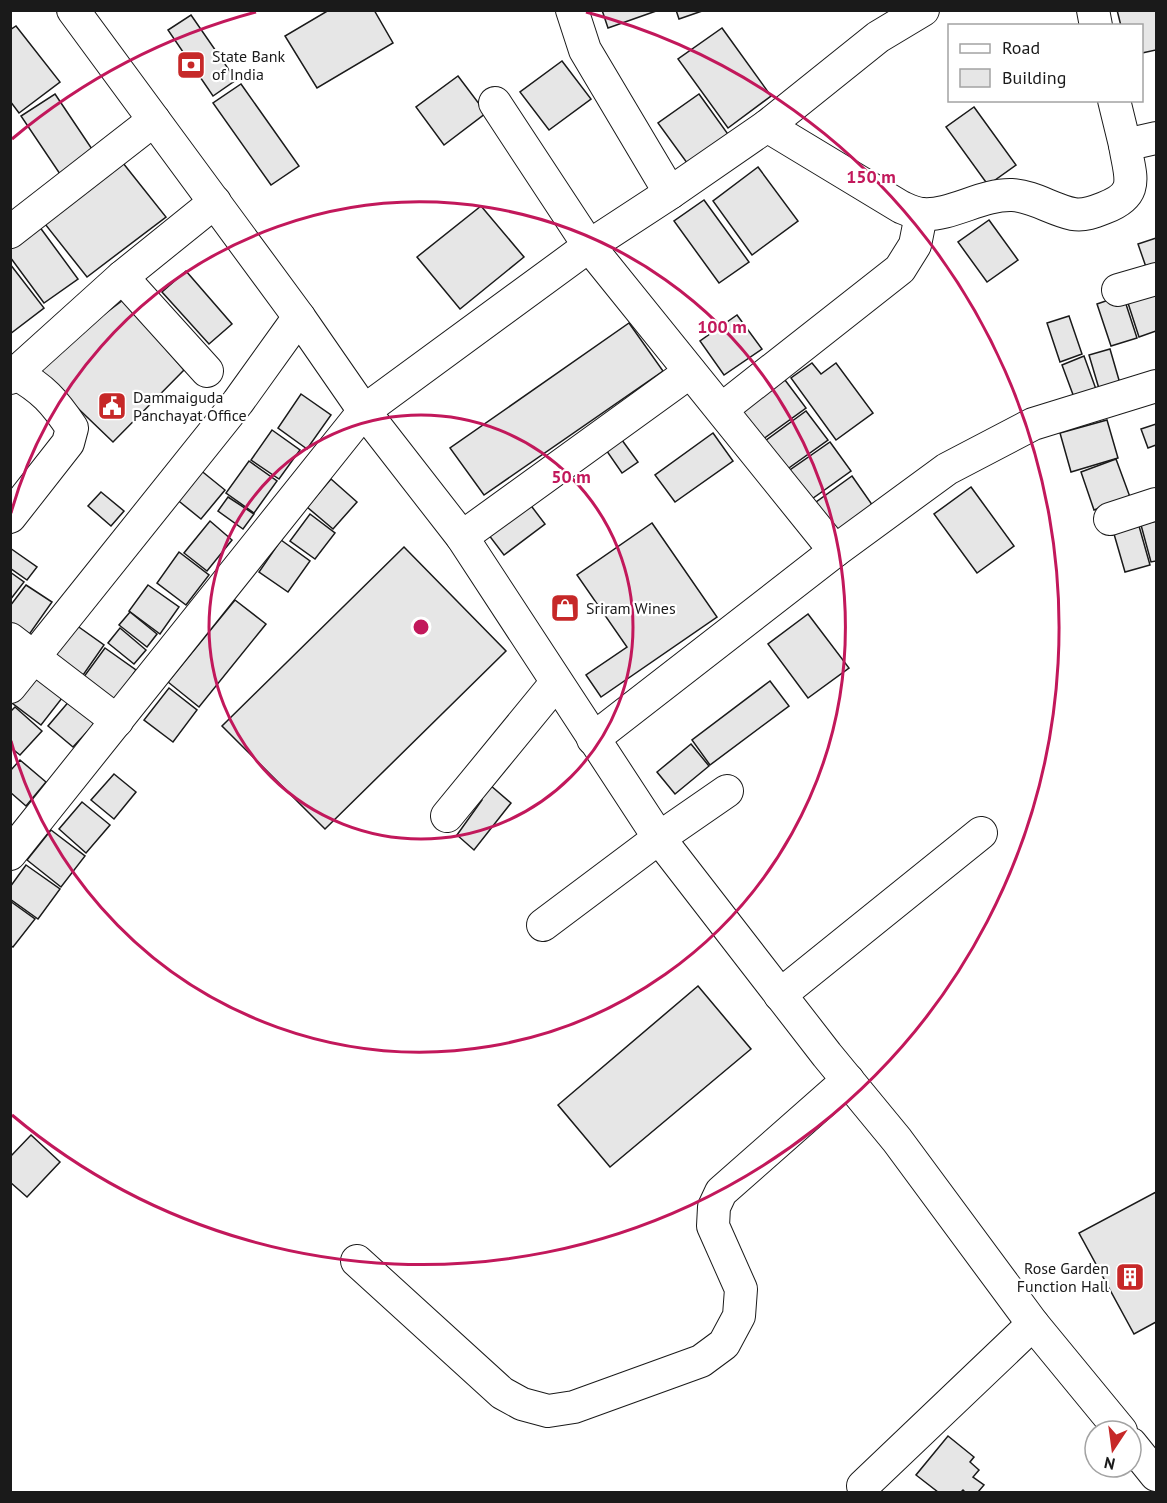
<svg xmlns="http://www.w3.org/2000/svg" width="1167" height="1503" font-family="'PT Sans',sans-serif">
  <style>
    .building { fill: #e6e6e6; stroke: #1a1a1a; stroke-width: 1.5 }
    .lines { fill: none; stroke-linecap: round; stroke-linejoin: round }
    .minor-casing { stroke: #1a1a1a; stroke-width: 34 }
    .minor { stroke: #fff; stroke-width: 32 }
    .ring { fill: none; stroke: #c2185b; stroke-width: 3 }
    .labels { text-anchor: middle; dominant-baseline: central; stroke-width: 4.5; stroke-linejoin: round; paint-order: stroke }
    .poi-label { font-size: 16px; fill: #1a1a1a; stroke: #fff; text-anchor: start }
    .centre { fill: #c2185b; stroke: #fff; stroke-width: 3 }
    .ring-label { font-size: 18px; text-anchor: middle; font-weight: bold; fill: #c2185b; stroke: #fff; stroke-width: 4.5; stroke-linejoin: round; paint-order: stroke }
  </style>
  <rect width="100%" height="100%" fill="#fff"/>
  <g class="building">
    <polygon points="329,10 374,10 393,43 317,88 285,36"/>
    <polygon points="602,10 659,10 608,28"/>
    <polygon points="676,10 705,10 679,19"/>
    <polygon points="1117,10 1156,10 1156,50 1142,53 1142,26 1121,26"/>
    <polygon points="191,15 236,80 213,96 168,30"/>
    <polygon points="16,26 60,82 19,113 10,101 10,30"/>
    <polygon points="722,28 771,96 728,128 678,59"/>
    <polygon points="562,61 591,99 549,130 520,92"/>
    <polygon points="458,76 486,113 444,145 416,107"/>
    <polygon points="241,84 299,166 271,185 213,103"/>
    <polygon points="55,94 96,155 62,177 21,116"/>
    <polygon points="699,94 730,137 690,167 658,123"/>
    <polygon points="974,107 1016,165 988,185 946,127"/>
    <polygon points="123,163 166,217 87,277 45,224"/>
    <polygon points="758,167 798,221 752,255 713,201"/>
    <polygon points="704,200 749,262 719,283 674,221"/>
    <polygon points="481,206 524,257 460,309 417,257"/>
    <polygon points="989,220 1018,260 987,282 958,242"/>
    <polygon points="39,226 78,279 44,303 10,257 10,247"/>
    <polygon points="1156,238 1156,263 1146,267 1138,244"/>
    <polygon points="10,264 44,308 10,334"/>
    <polygon points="186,271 232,324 209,344 162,292"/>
    <polygon points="1155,291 1156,297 1156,331 1139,337 1127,300"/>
    <polygon points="1123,295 1137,338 1111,346 1097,304"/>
    <polygon points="123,300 184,370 113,442 35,367"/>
    <polygon points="737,315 762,349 724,375 700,341"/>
    <polygon points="1069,316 1082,354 1060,362 1047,323"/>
    <polygon points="629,323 663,371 484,495 450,448"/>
    <polygon points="1110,349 1121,387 1100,392 1089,355"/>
    <polygon points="1084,356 1097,392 1075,400 1062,365"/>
    <polygon points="812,363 821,374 836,363 873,413 836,440 791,378"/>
    <polygon points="785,380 806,408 759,442 737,414"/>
    <polygon points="301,394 331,415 307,449 278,428"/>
    <polygon points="806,411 828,440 786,470 765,441"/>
    <polygon points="1107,420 1118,458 1071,472 1060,433"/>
    <polygon points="1156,424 1156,445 1148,448 1141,429"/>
    <polygon points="272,430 300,450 279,479 251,460"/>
    <polygon points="713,433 733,461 675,502 655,475"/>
    <polygon points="619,436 638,462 622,473 604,447"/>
    <polygon points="830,442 851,471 809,501 787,472"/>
    <polygon points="1116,459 1130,497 1094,510 1081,472"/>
    <polygon points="249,461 277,481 254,513 226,493"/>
    <polygon points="199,469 225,490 201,519 175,498"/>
    <polygon points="852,476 873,506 833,534 812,505"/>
    <polygon points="331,479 357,502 333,529 307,507"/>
    <polygon points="971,487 1014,546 977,573 934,514"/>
    <polygon points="101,492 124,511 111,526 88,506"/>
    <polygon points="228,497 254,514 243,529 218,511"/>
    <polygon points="529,503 545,524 504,555 488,534"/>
    <polygon points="310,514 335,533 315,559 290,541"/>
    <polygon points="210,521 232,540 207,571 184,553"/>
    <polygon points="1156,521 1156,561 1151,562 1141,525"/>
    <polygon points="652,523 717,617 601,697 586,675 627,647 577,575"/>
    <polygon points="1139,526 1150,565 1125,572 1114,534"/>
    <polygon points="281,540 310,561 288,592 259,572"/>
    <polygon points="404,547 506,651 325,829 222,726"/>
    <polygon points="10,548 37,567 27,580 10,568"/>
    <polygon points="179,552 209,575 186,605 157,583"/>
    <polygon points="10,572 24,582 10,600"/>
    <polygon points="26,585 52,602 28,636 10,623 10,606"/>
    <polygon points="148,585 179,607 160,634 129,611"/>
    <polygon points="235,600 266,624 199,707 168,682"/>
    <polygon points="130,612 157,634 147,647 119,625"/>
    <polygon points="808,614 849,668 808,698 768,644"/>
    <polygon points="76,625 104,645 81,678 52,658"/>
    <polygon points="120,628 146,650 134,664 108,643"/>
    <polygon points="105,648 136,670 115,701 83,678"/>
    <polygon points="36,671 66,693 41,725 12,703"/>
    <polygon points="770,681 789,706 710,765 692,740"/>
    <polygon points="169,688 197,710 173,742 144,720"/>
    <polygon points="71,699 97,721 73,747 48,726"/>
    <polygon points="15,707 42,731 20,755 10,747 10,712"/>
    <polygon points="691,744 709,766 675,794 657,772"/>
    <polygon points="20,760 46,782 26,806 10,792 10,771"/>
    <polygon points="114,774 136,792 114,819 91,800"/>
    <polygon points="483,779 511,803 474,850 457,835 482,800 472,794"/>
    <polygon points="82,802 110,825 86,853 59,829"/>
    <polygon points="51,830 85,856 61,887 27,860"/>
    <polygon points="26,865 60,889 38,919 10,899 10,887"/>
    <polygon points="10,901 35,919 13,947 10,945"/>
    <polygon points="698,986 751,1049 610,1167 558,1105"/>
    <polygon points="31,1135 60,1162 27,1197 10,1182 10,1157"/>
    <polygon points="1156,1192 1156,1322 1134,1334 1079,1233"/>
    <polygon points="948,1436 974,1457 970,1462 979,1470 973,1477 984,1485 978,1492 965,1492 963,1490 961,1492 938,1492 916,1475"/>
  </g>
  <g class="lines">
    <g class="minor-casing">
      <g id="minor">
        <polyline points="73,10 299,317 364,411 462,537 659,838 827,1055 897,1140 1033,1324 1121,1431"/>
        <polyline points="572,10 585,50 670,193"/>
        <polyline points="1093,10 1096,26"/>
        <polyline points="1114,100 1125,145"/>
        <polyline points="495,103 589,246 835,551"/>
        <path d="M767,126L901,207C908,210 916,214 923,214C951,216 982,194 1012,195C1033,196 1053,210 1073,214C1084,216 1094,212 1104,208C1141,194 1130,177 1125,145L1156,138"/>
        <polyline points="10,232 154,120"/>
        <polyline points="122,277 207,371"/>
        <polyline points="1118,290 1156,279"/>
        <polyline points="10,378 122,277 215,202"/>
        <polyline points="722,409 900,269 915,245 921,215"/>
        <path d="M10,517L68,443L72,428C54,401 43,389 15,373"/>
        <polyline points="1110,519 1156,504"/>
        <polyline points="462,537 690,372"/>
        <polyline points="10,639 117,721"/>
        <polyline points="10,687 238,402 299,317"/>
        <polyline points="593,739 835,551 947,469 1033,424 1156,386"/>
        <polyline points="447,816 556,683"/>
        <polyline points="10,854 364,411 589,246 670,193 767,126 878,37 923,10"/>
        <polyline points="543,925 659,838 727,791"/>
        <polyline points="780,995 981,833"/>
        <polyline points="357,1261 502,1393 522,1404 548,1411 574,1407 701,1361 724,1344 739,1316 741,1289 713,1226 714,1207 721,1192 848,1080"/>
        <polyline points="1131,1444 1156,1475"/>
        <polyline points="863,1486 1033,1324"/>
      </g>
    </g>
    <use href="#minor" class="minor"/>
  </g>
  <g class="ring">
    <circle cx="421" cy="627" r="212"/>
    <path d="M11 513A425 425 0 1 1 11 741"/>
    <path d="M12 139A637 637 0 0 1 256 12M586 12A637 637 0 1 1 12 1115"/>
  </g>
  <defs>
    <g id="bank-square" transform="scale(1.5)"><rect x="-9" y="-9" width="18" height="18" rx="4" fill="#c62828" stroke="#fff"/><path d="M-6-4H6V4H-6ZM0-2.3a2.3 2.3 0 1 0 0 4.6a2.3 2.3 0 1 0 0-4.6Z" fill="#fff"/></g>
    <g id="civic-square" transform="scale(1.5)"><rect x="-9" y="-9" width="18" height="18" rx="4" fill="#c62828" stroke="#fff"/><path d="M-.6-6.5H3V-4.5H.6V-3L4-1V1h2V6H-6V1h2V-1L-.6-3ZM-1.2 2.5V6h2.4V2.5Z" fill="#fff"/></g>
    <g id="shop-square" transform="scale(1.5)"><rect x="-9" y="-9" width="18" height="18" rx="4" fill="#c62828" stroke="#fff"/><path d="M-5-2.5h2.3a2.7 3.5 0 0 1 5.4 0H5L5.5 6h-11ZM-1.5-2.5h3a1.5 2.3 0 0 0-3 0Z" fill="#fff"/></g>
    <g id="building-square" transform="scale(1.5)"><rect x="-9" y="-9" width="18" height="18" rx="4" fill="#c62828" stroke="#fff"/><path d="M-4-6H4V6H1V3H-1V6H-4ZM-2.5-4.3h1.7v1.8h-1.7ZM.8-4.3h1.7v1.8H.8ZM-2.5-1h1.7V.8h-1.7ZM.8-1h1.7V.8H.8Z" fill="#fff"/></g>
  </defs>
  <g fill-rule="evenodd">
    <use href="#bank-square" x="191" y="65"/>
    <use href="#civic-square" x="112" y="406"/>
    <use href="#shop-square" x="565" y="608"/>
    <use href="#building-square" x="1130" y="1277"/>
  </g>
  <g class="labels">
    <g class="poi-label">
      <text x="212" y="56">State Bank<tspan x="212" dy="18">of India</tspan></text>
      <text x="133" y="397">Dammaiguda<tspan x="133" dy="18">Panchayat Office</tspan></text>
      <text x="586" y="608">Sriram Wines</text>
      <text x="1109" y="1268" text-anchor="end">Rose Garden<tspan x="1109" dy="18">Function Hall</tspan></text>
    </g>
  </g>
  <circle cx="421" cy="627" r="9" class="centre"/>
  <g class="ring-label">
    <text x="871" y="183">150 m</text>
    <text x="722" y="333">100 m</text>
    <text x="571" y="483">50 m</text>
  </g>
  <rect width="1167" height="1503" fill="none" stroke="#1a1a1a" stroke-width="24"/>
  <rect x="948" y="24" width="195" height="78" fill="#ffffff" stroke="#a3a3a3" stroke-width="1.5"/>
  <rect x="960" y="44" width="30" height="9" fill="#ffffff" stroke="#a3a3a3" stroke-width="1.5"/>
  <text x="1002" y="54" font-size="18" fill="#1a1a1a">Road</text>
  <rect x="960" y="69" width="30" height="18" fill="#e6e6e6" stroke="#a3a3a3" stroke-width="1.5"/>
  <text x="1002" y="84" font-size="18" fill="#1a1a1a">Building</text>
  <g transform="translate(1113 1449) rotate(193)"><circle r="28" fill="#ffffff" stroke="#a3a3a3" stroke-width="1.5"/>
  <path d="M0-4.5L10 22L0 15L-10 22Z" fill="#c62828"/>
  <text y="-9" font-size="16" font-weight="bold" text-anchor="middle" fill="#1a1a1a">N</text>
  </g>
</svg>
